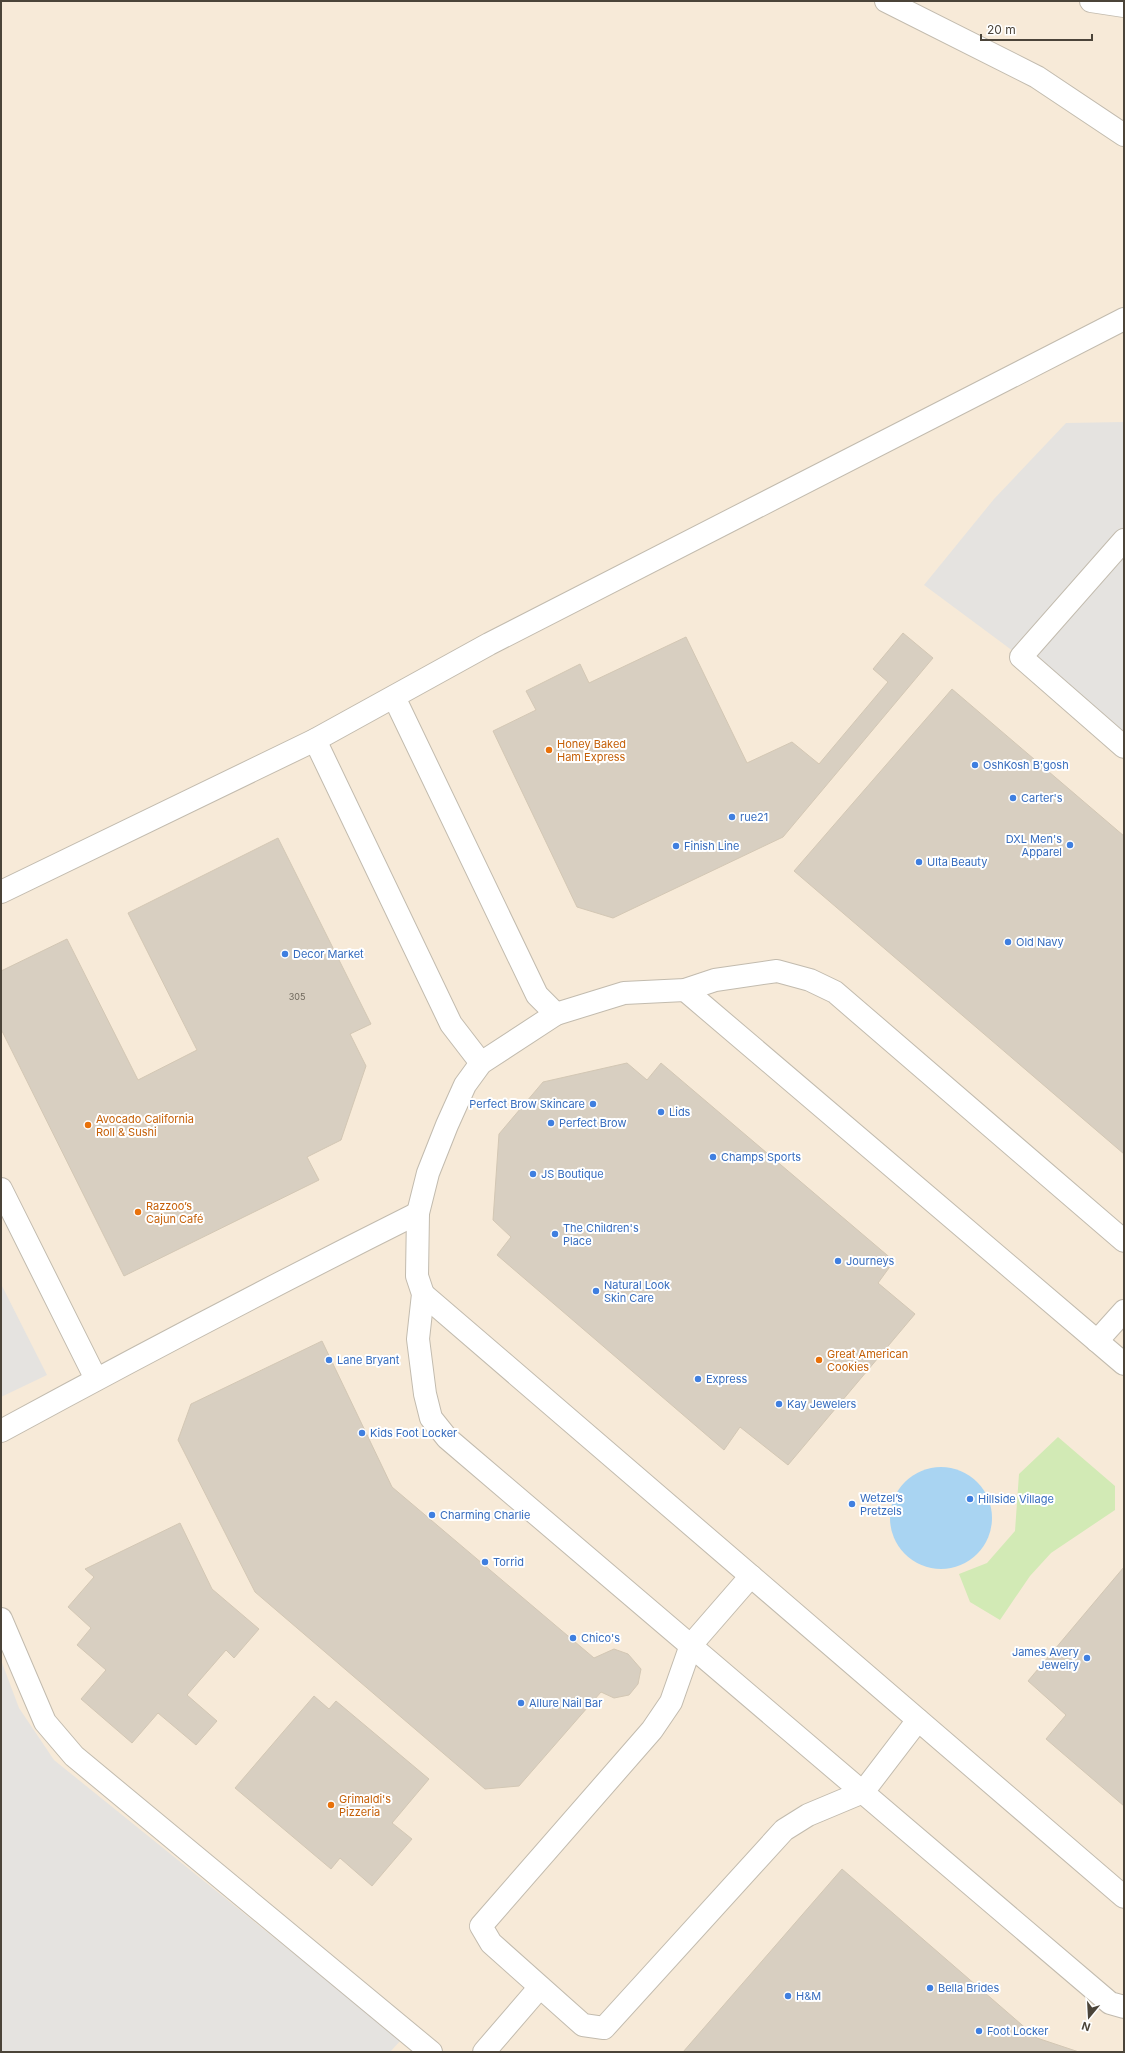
<svg xmlns="http://www.w3.org/2000/svg" width="1125" height="2053" font-family="Inter,sans-serif">
  <style>
    .commercial { fill: #f7ead8 }
    .green { fill: #d2eab5 }
    .parking { fill: #e5e3e0 }
    .water { fill: #a9d4f2 }
    .building { fill: #d8cfc1; stroke: #d3c7b4 }
    .lines { fill: none; stroke-linecap: round; stroke-linejoin: round }
    .service-casing { stroke: #c2bbae; stroke-width: 24 }
    .service { stroke: #fff; stroke-width: 22 }
    .food-dot { fill: #e8710a; stroke: #fff; stroke-width: 1.5 }
    .shop-dot { fill: #3f7fe0; stroke: #fff; stroke-width: 1.5 }
    .labels { text-anchor: middle; dominant-baseline: central; stroke-width: 4; stroke-linejoin: round; paint-order: stroke }
    .number-label { font-size: 9px; fill: #6e675b }
    .food-label { font-size: 11px; fill: #c56008; stroke: #fff; text-anchor: start }
    .shop-label { font-size: 11px; fill: #366cbe; stroke: #fff; text-anchor: start }
  </style>
  <rect width="100%" height="100%" fill="#f6f3ec"/>
  <rect class="commercial" x="1" y="1" width="1123" height="2051"/>
  <polygon class="green" points="1058,1437 1115,1486 1115,1510 1051,1553 1030,1576 1000,1620 970,1602 959,1574 987,1563 1015,1531 1019,1474"/>
  <g class="parking">
    <polygon points="1124,422 1124,747 1021,657 924,585 994,499 1066,423"/>
    <polygon points="1,1284 47,1375 1,1397"/>
    <polygon points="1,1660 19,1708 54,1760 401,2040 390,2052 1,2052"/>
  </g>
  <circle class="water" cx="941" cy="1518" r="51"/>
  <g class="building">
    <polygon points="903,633 933,658 783,837 613,918 577,907 493,731 536,710 526,691 580,664 589,683 686,637 747,763 792,742 819,764 888,682 873,669"/>
    <polygon points="952,689 1124,836 1124,1154 794,871"/>
    <polygon points="278,838 371,1024 350,1034 366,1066 341,1140 307,1157 319,1180 124,1276 1,1029 1,971 67,939 138,1080 197,1050 128,913"/>
    <polygon points="627,1063 647,1080 661,1063 894,1261 878,1283 915,1314 788,1465 740,1427 724,1450 497,1255 511,1237 493,1220 499,1134 543,1082"/>
    <polygon points="322,1341 392,1487 594,1658 614,1649 628,1654 641,1669 638,1684 629,1695 614,1698 601,1692 519,1786 485,1789 255,1592 178,1440 191,1404"/>
    <polygon points="180,1523 212,1589 259,1629 234,1658 226,1650 187,1695 217,1721 196,1745 158,1713 132,1743 81,1699 106,1670 77,1645 91,1628 68,1607 94,1577 85,1569"/>
    <polygon points="1124,1567 1124,1806 1046,1739 1066,1715 1028,1681"/>
    <polygon points="314,1696 329,1709 336,1701 429,1779 392,1823 412,1839 372,1886 340,1858 331,1869 235,1788"/>
    <polygon points="842,1869 1037,2038 1079,2052 683,2052"/>
  </g>
  <g class="lines">
    <g class="service-casing">
      <g id="service">
        <polyline points="886,1 1037,77 1124,135"/>
        <polyline points="1091,1 1124,6"/>
        <polyline points="1124,540 1021,657 1124,747"/>
        <polyline points="394,697 537,995 556,1014"/>
        <polyline points="315,740 451,1024 481,1063"/>
        <polyline points="1,892 315,740 489,644 1124,319"/>
        <polyline points="685,990 1124,1364"/>
        <polyline points="1,1189 96,1379"/>
        <polyline points="1124,1241 835,992 810,980 777,971 715,980 685,990 624,993 556,1014 481,1063 465,1085 447,1125 428,1173 418,1213 417,1276 423,1294 418,1339 425,1394 431,1418 447,1438 1110,2003 1124,2007"/>
        <polyline points="423,1294 1124,1897"/>
        <polyline points="1097,1341 1124,1311"/>
        <path d="M1,1431C139,1356 278,1283 418,1213"/>
        <polyline points="751,1576 691,1645 671,1702 652,1730 481,1926 491,1943 583,2025 604,2028 784,1830 808,1815 863,1792 918,1720"/>
        <polyline points="1,1619 45,1722 74,1756 431,2052"/>
        <polyline points="484,2052 540,1987"/>
      </g>
    </g>
    <use href="#service" class="service"/>
  </g>
  <g class="food-dot">
    <circle cx="549" cy="750" r="4"/>
    <circle cx="88" cy="1125" r="4"/>
    <circle cx="138" cy="1212" r="4"/>
    <circle cx="819" cy="1360" r="4"/>
    <circle cx="331" cy="1805" r="4"/>
  </g>
  <g class="shop-dot">
    <circle cx="975" cy="765" r="4"/>
    <circle cx="1013" cy="798" r="4"/>
    <circle cx="732" cy="817" r="4"/>
    <circle cx="1070" cy="845" r="4"/>
    <circle cx="676" cy="846" r="4"/>
    <circle cx="919" cy="862" r="4"/>
    <circle cx="1008" cy="942" r="4"/>
    <circle cx="285" cy="954" r="4"/>
    <circle cx="593" cy="1104" r="4"/>
    <circle cx="661" cy="1112" r="4"/>
    <circle cx="551" cy="1123" r="4"/>
    <circle cx="713" cy="1157" r="4"/>
    <circle cx="533" cy="1174" r="4"/>
    <circle cx="555" cy="1234" r="4"/>
    <circle cx="838" cy="1261" r="4"/>
    <circle cx="596" cy="1291" r="4"/>
    <circle cx="329" cy="1360" r="4"/>
    <circle cx="698" cy="1379" r="4"/>
    <circle cx="779" cy="1404" r="4"/>
    <circle cx="362" cy="1433" r="4"/>
    <circle cx="970" cy="1499" r="4"/>
    <circle cx="852" cy="1504" r="4"/>
    <circle cx="432" cy="1515" r="4"/>
    <circle cx="485" cy="1562" r="4"/>
    <circle cx="573" cy="1638" r="4"/>
    <circle cx="1087" cy="1658" r="4"/>
    <circle cx="521" cy="1703" r="4"/>
    <circle cx="930" cy="1988" r="4"/>
    <circle cx="788" cy="1996" r="4"/>
    <circle cx="979" cy="2031" r="4"/>
  </g>
  <g class="labels">
    <g class="number-label">
      <text x="297" y="996">305</text>
    </g>
    <g class="food-label">
      <text x="557" y="744">Honey Baked<tspan x="557" dy="13">Ham Express</tspan></text>
      <text x="96" y="1119">Avocado California<tspan x="96" dy="13">Roll &amp; Sushi</tspan></text>
      <text x="146" y="1206">Razzoo’s<tspan x="146" dy="13">Cajun Café</tspan></text>
      <text x="827" y="1354">Great American<tspan x="827" dy="13">Cookies</tspan></text>
      <text x="339" y="1799">Grimaldi's<tspan x="339" dy="13">Pizzeria</tspan></text>
    </g>
    <g class="shop-label">
      <text x="983" y="765">OshKosh B'gosh</text>
      <text x="1021" y="798">Carter's</text>
      <text x="740" y="817">rue21</text>
      <text x="1062" y="839" text-anchor="end">DXL Men's<tspan x="1062" dy="13">Apparel</tspan></text>
      <text x="684" y="846">Finish Line</text>
      <text x="927" y="862">Ulta Beauty</text>
      <text x="1016" y="942">Old Navy</text>
      <text x="293" y="954">Decor Market</text>
      <text x="585" y="1104" text-anchor="end">Perfect Brow Skincare</text>
      <text x="669" y="1112">Lids</text>
      <text x="559" y="1123">Perfect Brow</text>
      <text x="721" y="1157">Champs Sports</text>
      <text x="541" y="1174">JS Boutique</text>
      <text x="563" y="1228">The Children's<tspan x="563" dy="13">Place</tspan></text>
      <text x="846" y="1261">Journeys</text>
      <text x="604" y="1285">Natural Look<tspan x="604" dy="13">Skin Care</tspan></text>
      <text x="337" y="1360">Lane Bryant</text>
      <text x="706" y="1379">Express</text>
      <text x="787" y="1404">Kay Jewelers</text>
      <text x="370" y="1433">Kids Foot Locker</text>
      <text x="860" y="1498">Wetzel’s<tspan x="860" dy="13">Pretzels</tspan></text>
      <text x="978" y="1499">Hillside Village</text>
      <text x="440" y="1515">Charming Charlie</text>
      <text x="493" y="1562">Torrid</text>
      <text x="581" y="1638">Chico's</text>
      <text x="1079" y="1652" text-anchor="end">James Avery<tspan x="1079" dy="13">Jewelry</tspan></text>
      <text x="529" y="1703">Allure Nail Bar</text>
      <text x="938" y="1988">Bella Brides</text>
      <text x="796" y="1996">H&amp;M</text>
      <text x="987" y="2031">Foot Locker</text>
    </g>
  </g>
  <rect width="1125" height="2053" fill="none" stroke="#4b4439" stroke-width="4"/>
  <g transform="translate(1089 2017) rotate(198)" stroke="#ffffff" stroke-width="3" paint-order="stroke">
  <path d="M0-3L7 15L0 10L-7 15Z" fill="#4b4439"/>
  <text y="-6" font-size="11" font-weight="bold" text-anchor="middle" fill="#4b4439">N</text>
  </g>
  <path d="M981 34v6h111v-6" fill="none" stroke="#4b4439" stroke-width="2"/>
  <text x="987" y="34" font-size="12" fill="#4b4439" stroke="#ffffff" stroke-width="3" paint-order="stroke">20 m</text>
</svg>
